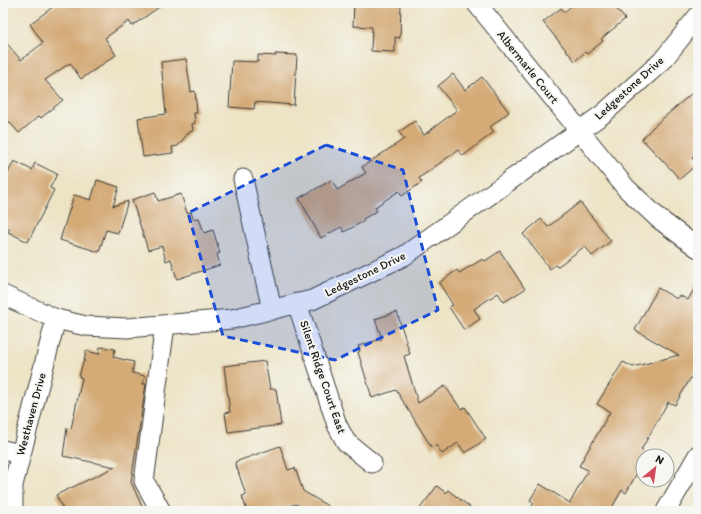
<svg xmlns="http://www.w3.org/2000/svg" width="701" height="514" font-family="Itim,sans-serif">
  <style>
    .building { fill: #d4aa77 }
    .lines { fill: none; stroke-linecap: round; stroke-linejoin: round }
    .minor-casing { stroke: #3b3a36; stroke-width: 21 }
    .minor { stroke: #fff; stroke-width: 19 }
    .marked { fill: #1d4ed8; fill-opacity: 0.2; stroke: #1d4ed8; stroke-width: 3; stroke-dasharray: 8 5; stroke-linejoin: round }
    .labels { text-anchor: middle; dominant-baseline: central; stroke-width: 4; stroke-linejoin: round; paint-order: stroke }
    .street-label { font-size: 12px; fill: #1c1c1c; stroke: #f6f6f2 }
  </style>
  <rect width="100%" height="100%" fill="#f6f6f2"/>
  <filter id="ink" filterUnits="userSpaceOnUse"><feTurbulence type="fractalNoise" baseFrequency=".025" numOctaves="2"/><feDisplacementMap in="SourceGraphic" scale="8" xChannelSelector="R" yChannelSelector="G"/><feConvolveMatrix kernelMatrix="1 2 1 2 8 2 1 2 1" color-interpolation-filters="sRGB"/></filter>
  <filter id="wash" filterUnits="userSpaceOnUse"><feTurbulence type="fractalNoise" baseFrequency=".012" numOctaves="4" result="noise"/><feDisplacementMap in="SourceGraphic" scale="16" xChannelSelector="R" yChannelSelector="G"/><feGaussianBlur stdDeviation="0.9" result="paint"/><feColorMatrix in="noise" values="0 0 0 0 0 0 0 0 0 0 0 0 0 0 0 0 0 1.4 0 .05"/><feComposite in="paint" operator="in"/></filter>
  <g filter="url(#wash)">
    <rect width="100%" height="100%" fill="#ede4c6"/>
    <g id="blocks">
      <g class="building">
        <polygon points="58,3 165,3 132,26 129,21 105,38 116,55 81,79 70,63 45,80 63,100 41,118 39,116 19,133 3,115 3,39 21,60 43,43 30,24"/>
        <polygon points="354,3 401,3 400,38 395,37 395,52 371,51 372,27 353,26"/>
        <polygon points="575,3 612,3 625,19 601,39 603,41 587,54 585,52 575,61 543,22 561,8 564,12"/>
        <polygon points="275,54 297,55 294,105 255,102 254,109 229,107 232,61 258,62 258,55 276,56"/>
        <polygon points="186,59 191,92 195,91 197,113 194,113 195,123 192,124 193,131 189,132 178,146 172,147 173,153 143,157 138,118 166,114 161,62"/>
        <polygon points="453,74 465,90 482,77 509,112 490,127 494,132 463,156 458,150 419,178 422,182 402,196 399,191 375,207 377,211 363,219 364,221 344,232 341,227 321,238 299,198 332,180 337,190 366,173 362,167 404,139 399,132 415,121 424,135 457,110 438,86"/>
        <polygon points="691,94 698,101 698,152 692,158 697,164 680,179 642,139 653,127"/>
        <polygon points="14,161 32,170 35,163 57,174 50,188 54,190 28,242 8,232 10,229 3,226 3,183"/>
        <polygon points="97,180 119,187 113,206 128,201 118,233 106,230 99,252 60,240 74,195 91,200"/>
        <polygon points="155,192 158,201 181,194 187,213 191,212 193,219 199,218 204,233 213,230 220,253 217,254 220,265 177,279 171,259 166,261 162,246 148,250 132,200"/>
        <polygon points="580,202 611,241 592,256 585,246 557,267 555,265 550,269 523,234 541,219 548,227"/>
        <polygon points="500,251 525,289 504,302 498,293 474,309 480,319 464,330 449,307 453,305 439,283 457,270 459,273 483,259 485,261"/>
        <polygon points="698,282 698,365 675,405 668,402 641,450 647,454 646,456 643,456 643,462 626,493 622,490 610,511 529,511 534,503 530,500 540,484 570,503 588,470 579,466 610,412 597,404 623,362 633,367 679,355 635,330 658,288 677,299 679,295 688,300"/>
        <polygon points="397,312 410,354 404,356 418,403 445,386 461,409 465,407 486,439 465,453 458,443 442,454 436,445 432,448 396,390 372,398 358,352 360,351 358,346 382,339 375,319"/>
        <polygon points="100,347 115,349 113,357 134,362 132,373 145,376 143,384 146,384 131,482 144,511 64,511 56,495 115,467 63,456 67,428 71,429 82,378 79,377 83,362 84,362 86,351 99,354"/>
        <polygon points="265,361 270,389 276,389 281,425 228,432 225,413 230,412 224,366"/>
        <polygon points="280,446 288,470 295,468 303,491 336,511 311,511 296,504 274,511 247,511 242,496 246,495 235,462"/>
        <polygon points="437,486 446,493 448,490 475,511 418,511"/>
      </g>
    </g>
  </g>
  <g filter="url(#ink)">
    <use href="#blocks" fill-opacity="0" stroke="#3b3a36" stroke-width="1"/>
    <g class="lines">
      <g class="minor-casing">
        <g id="minor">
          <polyline points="477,4 626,188 659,219 698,248"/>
          <polyline points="243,179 272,310"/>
          <polyline points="3,295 56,319 86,326 127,328 232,319 312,300 404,256 603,114 662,61 698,16"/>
          <polyline points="297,303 337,425 346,442 372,463"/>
          <polyline points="3,450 20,454"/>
          <polyline points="13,511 13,485 56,319"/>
          <polyline points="161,511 144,481 165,325"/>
          <polyline points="666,511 698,455"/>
        </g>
      </g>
      <use href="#minor" class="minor"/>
    </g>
  </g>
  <path class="marked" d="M326,145L403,170L438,310L335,360L223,336L188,213Z"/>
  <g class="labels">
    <g class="street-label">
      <text transform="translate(528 67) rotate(51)">Albermarle Court</text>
      <text transform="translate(629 88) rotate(-42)">Ledgestone Drive</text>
      <text transform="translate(365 274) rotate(-26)">Ledgestone Drive</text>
      <text transform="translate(323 377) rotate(71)">Silent Ridge Court East</text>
      <text transform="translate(31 414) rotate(-75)">Westhaven Drive</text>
    </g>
  </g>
  <rect width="701" height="514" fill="none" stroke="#f6f6f2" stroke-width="16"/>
  <g transform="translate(655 468) rotate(29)"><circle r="19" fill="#f6f6f2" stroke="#9f9f9c"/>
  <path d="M0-3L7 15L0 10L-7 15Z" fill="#d1495b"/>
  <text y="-6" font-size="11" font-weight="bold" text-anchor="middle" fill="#1c1c1c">N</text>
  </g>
</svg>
